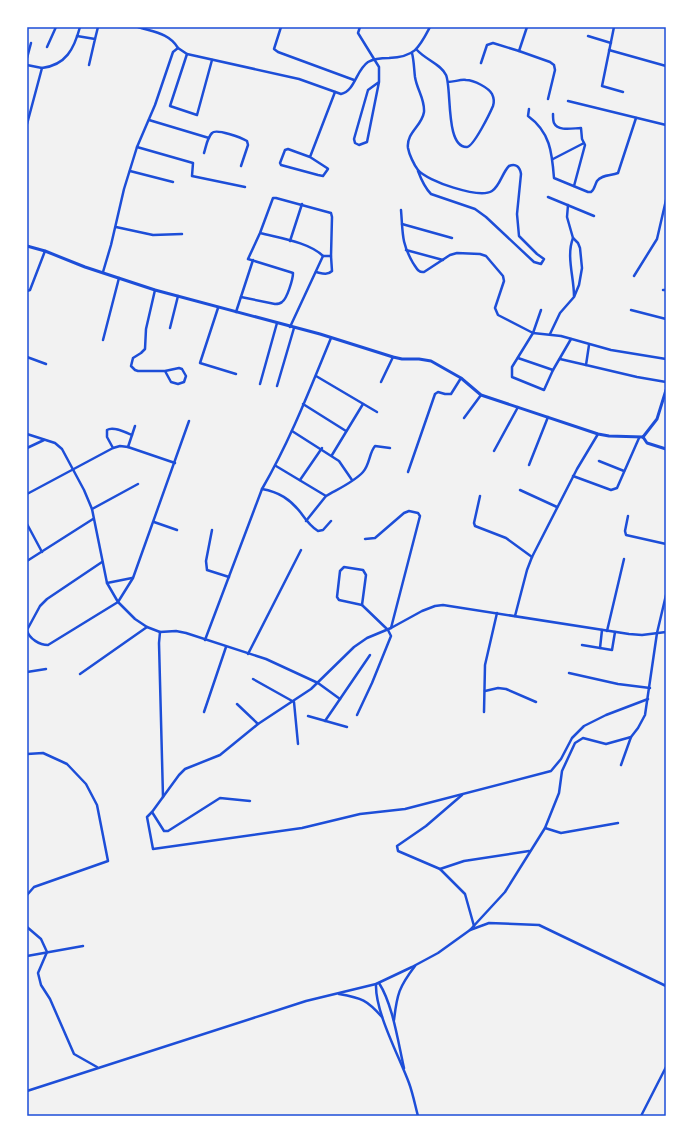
<svg xmlns="http://www.w3.org/2000/svg" width="693" height="1143" font-family="Bitter,serif">
  <style>
    .lines { fill: none; stroke-linecap: round; stroke-linejoin: round }
    .minor { stroke: #1d4ed8; stroke-width: 2.5 }
    .tertiary { stroke: #1d4ed8; stroke-width: 3 }
    .neatline { fill: none; stroke: #1d4ed8; stroke-width: 1.5 }
  </style>
  <rect width="100%" height="100%" fill="#f2f2f2"/>
  <g class="lines">
    <g class="minor">
      <path d="M138,27C153,32 169,33 178,48"/>
      <polyline points="281,27 274,49 278,52 354,80"/>
      <polyline points="360,27 358,33 379,67 379,82 367,142 359,145 355,143 354,139 368,90 379,82"/>
      <polyline points="614,27 602,86 623,92"/>
      <polyline points="77,36 95,39 89,65"/>
      <polyline points="588,36 611,43"/>
      <polyline points="95,39 98,27"/>
      <polyline points="47,47 56,27"/>
      <path d="M417,50C426,60 441,64 446,75C452,88 445,148 467,147C474,146 490,113 493,106C494,103 494,98 492,94C489,88 474,80 466,80C461,79 454,82 448,82"/>
      <polyline points="609,50 666,66"/>
      <polyline points="519,51 550,62 554,65 555,70 548,99"/>
      <path d="M412,53C414,61 414,69 415,77C417,90 425,99 424,112C422,126 406,133 408,148C409,154 414,165 418,170C427,181 479,199 492,191C500,186 502,173 509,166C516,163 520,167 521,174L517,214L519,236L537,254L544,259L541,264L534,262L486,217L475,209L431,194C424,187 421,179 418,171"/>
      <polyline points="187,54 170,106 197,115 212,60"/>
      <polyline points="27,58 31,43"/>
      <polyline points="481,63 487,45 493,43 519,51 527,27"/>
      <polyline points="27,65 42,68"/>
      <polyline points="568,101 666,125"/>
      <path d="M529,109L528,116C550,132 552,152 554,178L588,192H591C595,189 595,184 597,181C602,174 611,176 618,173L636,118"/>
      <path d="M553,114C553,116 553,121 554,123C558,132 574,128 581,128L582,139L585,145L574,186"/>
      <polyline points="149,120 209,138"/>
      <path d="M27,124L42,68C66,65 74,49 80,27"/>
      <polyline points="137,147 193,163 192,176 245,187"/>
      <path d="M204,153C206,147 207,138 212,133C216,128 242,138 247,141L248,145L241,166"/>
      <polyline points="310,157 327,168 328,169 323,176 318,175 281,165 280,163 285,150 288,149 310,157 335,92"/>
      <polyline points="553,159 584,143"/>
      <polyline points="130,171 173,182"/>
      <polyline points="548,197 594,216"/>
      <path d="M401,210C403,233 401,242 413,263C416,267 418,273 424,272L450,255L457,253L480,254L486,256L503,276L504,281L495,308L498,315L533,333L561,336L611,350L666,359"/>
      <polyline points="402,224 452,238"/>
      <polyline points="116,227 153,235 182,234"/>
      <path d="M573,238C566,256 574,277 574,296"/>
      <polyline points="290,241 302,204"/>
      <polyline points="406,250 443,260"/>
      <path d="M103,272L111,245L124,189L137,147L155,105L173,52L178,48L187,54L299,79L341,94C355,91 356,70 368,62C375,58 382,58 389,58C415,57 419,48 430,27"/>
      <path d="M316,272C321,273 327,276 332,271L331,256"/>
      <polyline points="634,276 657,239 666,200"/>
      <polyline points="155,290 146,329 145,349 141,353 133,358 131,366 135,370 138,371 165,371 179,368 182,369 186,376 184,382 178,384 171,382 165,371"/>
      <polyline points="663,290 666,290"/>
      <polyline points="27,291 30,290 45,251"/>
      <path d="M241,297L275,304C278,304 280,304 282,302C287,299 293,279 293,273L290,272L248,259L260,233L273,198H276L331,213L332,217L331,256H323C309,242 279,238 260,233"/>
      <polyline points="218,308 200,363 236,374"/>
      <polyline points="541,310 533,333 512,367 512,377 544,390 553,370 571,339"/>
      <polyline points="631,310 666,319"/>
      <polyline points="236,312 253,260"/>
      <polyline points="290,327 323,256"/>
      <polyline points="170,328 178,296"/>
      <polyline points="550,334 560,313 574,297 579,285 582,268 580,248 578,243 573,238 567,217 568,205"/>
      <polyline points="103,340 119,278"/>
      <polyline points="589,345 586,365 637,377 666,382"/>
      <polyline points="27,357 46,364"/>
      <polyline points="518,358 553,370"/>
      <polyline points="560,359 586,365"/>
      <polyline points="316,376 377,412"/>
      <polyline points="381,382 393,357"/>
      <polyline points="260,384 277,323"/>
      <polyline points="277,386 294,328"/>
      <polyline points="303,404 346,431"/>
      <polyline points="464,418 481,395"/>
      <polyline points="292,431 339,461 352,480"/>
      <polyline points="27,434 55,443 62,449 84,490 92,509 107,583 118,602 135,619 147,627 160,632 176,631 186,633 266,659 318,683 340,699"/>
      <polyline points="128,447 135,426"/>
      <polyline points="27,448 44,440"/>
      <path d="M113,448L107,437V430C113,426 125,432 132,435"/>
      <polyline points="494,451 518,407"/>
      <polyline points="332,455 363,404"/>
      <polyline points="599,461 624,471"/>
      <polyline points="529,465 548,417"/>
      <path d="M276,466L326,496C338,489 354,482 363,472C370,464 369,453 375,446L390,448"/>
      <polyline points="408,472 435,394 438,392 445,394 451,394 461,378"/>
      <polyline points="573,476 611,490 617,488 639,438"/>
      <polyline points="300,480 322,448"/>
      <path d="M262,489C279,492 290,499 301,513C306,520 310,526 318,531L323,530L331,521"/>
      <polyline points="520,490 557,507"/>
      <polyline points="27,494 113,448 120,446 128,447 175,463"/>
      <polyline points="480,496 474,523 475,526 506,538 532,557"/>
      <polyline points="92,509 138,484"/>
      <polyline points="628,516 625,531 626,535 666,544"/>
      <polyline points="306,521 326,496"/>
      <polyline points="154,522 177,530"/>
      <polyline points="27,524 42,552"/>
      <polyline points="212,530 206,561 207,570 229,577"/>
      <polyline points="365,539 375,538 404,513 409,511 418,513 420,516 391,628"/>
      <polyline points="27,561 93,519"/>
      <path d="M102,562L47,599L40,606L27,630C29,639 40,645 48,645L118,602L133,578L189,421"/>
      <polygon points="344,567 363,570 366,575 362,605 339,600 337,597 340,571"/>
      <polyline points="107,583 132,578"/>
      <polyline points="515,616 527,570 532,557 577,469 598,434"/>
      <polyline points="607,631 624,559"/>
      <polyline points="160,632 159,643 163,797"/>
      <path d="M205,640L262,489C290,441 310,389 331,338"/>
      <polyline points="582,645 612,650 615,632"/>
      <polyline points="600,648 602,630"/>
      <polyline points="248,654 301,550"/>
      <polyline points="27,672 46,669"/>
      <polyline points="569,673 618,684 650,688"/>
      <polyline points="80,674 147,627"/>
      <polyline points="253,679 294,702 298,744"/>
      <polyline points="485,691 498,688 506,689 536,702"/>
      <polyline points="648,699 606,715 584,726 572,738 561,759 551,771 405,809 360,814 302,828 153,849 147,817 152,812 179,775 185,769 220,755 258,724 311,689 354,647 367,638 391,628 422,611 435,606 443,605 629,634 642,635 666,632"/>
      <polyline points="237,704 258,724"/>
      <polyline points="204,712 226,647"/>
      <polyline points="484,712 485,665 497,613"/>
      <polyline points="357,715 372,683 391,636 388,630 362,605"/>
      <polyline points="308,716 347,727"/>
      <polyline points="325,721 370,655"/>
      <polyline points="27,754 43,753 67,764 86,784 97,805 108,861 34,887 27,895"/>
      <polyline points="621,765 631,737"/>
      <polyline points="462,795 426,826 397,846 398,851 440,869 465,894 474,926"/>
      <polyline points="152,812 164,831 168,831 220,798 250,801"/>
      <polyline points="545,828 561,833 618,823"/>
      <polyline points="440,869 464,861 529,851"/>
      <polyline points="27,927 41,939 47,952 38,973 41,985 50,999 74,1054 97,1067"/>
      <polyline points="470,930 489,923 539,925 666,986"/>
      <polyline points="27,956 83,946"/>
      <path d="M379,983C393,1005 398,1042 404,1068"/>
      <path d="M376,984C375,1012 399,1056 409,1083C413,1094 415,1105 418,1116"/>
      <path d="M339,994C362,998 367,1000 382,1017"/>
      <path d="M394,1020C397,994 399,987 415,966"/>
      <polyline points="27,1091 306,1001 376,984 412,967 438,953 470,930 505,892 545,828 559,793 562,771 575,743 583,738 606,744 631,737 638,728 645,715 657,633 666,595"/>
      <polyline points="641,1116 666,1067"/>
    </g>
    <g class="tertiary">
      <polyline points="27,246 45,251 85,267 155,290 320,334 393,357 402,359 419,359 431,361 461,378 481,395 598,434 609,436 643,437"/>
      <polyline points="643,437 657,419 666,390"/>
      <polyline points="643,437 647,443 666,449"/>
    </g>
  </g>
  <rect width="693" height="1143" fill="none" stroke="#ffffff" stroke-width="56"/>
  <rect x="28" y="28" width="637" height="1087" class="neatline"/>
</svg>
